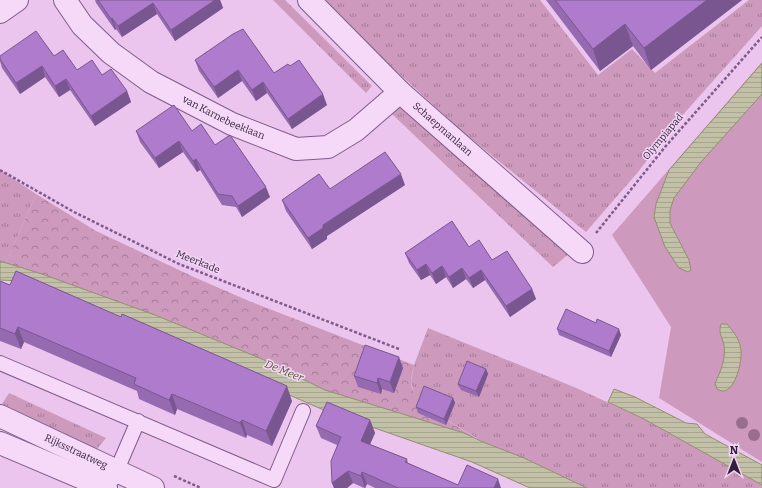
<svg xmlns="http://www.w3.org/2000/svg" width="762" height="488" font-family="Bitter,serif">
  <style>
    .grass { fill: url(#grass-tufts) }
    .forest { fill: url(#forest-crowns) }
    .garden { fill: #cd99bc }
    .water { fill: url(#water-rules); stroke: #918f6d }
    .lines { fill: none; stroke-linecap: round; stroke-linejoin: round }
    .service-casing { stroke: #7e5b8a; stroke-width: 16 }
    .minor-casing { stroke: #7e5b8a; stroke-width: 24 }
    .tertiary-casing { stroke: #7e5b8a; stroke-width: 24 }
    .path { stroke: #7e5b8a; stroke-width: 2.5; stroke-dasharray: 3 2; stroke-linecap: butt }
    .service { stroke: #f6d9f9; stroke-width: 14 }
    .minor { stroke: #f6d9f9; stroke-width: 22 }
    .tertiary { stroke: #f6d9f9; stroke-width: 22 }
    .tree { fill: #996d8e }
    .wall { fill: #966ab0 }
    .shaded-wall { fill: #7a5690 }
    .building { fill: #af7bcd; stroke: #7a5690 }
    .labels { text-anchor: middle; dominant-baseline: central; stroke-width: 3; stroke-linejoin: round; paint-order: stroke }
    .street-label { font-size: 10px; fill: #321f3a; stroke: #f3d5f6 }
    .water-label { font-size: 11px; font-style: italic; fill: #535a2e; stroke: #f3d5f6 }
  </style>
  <defs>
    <pattern id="grass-tufts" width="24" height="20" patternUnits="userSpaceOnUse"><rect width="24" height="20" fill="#cd99bc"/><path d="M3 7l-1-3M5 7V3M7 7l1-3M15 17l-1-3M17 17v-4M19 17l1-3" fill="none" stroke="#a77c9a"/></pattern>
    <pattern id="forest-crowns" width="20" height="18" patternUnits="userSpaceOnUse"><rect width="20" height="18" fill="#cd99bc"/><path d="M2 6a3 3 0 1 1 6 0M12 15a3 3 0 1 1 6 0" fill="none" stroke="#a77c9a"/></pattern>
    <pattern id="water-rules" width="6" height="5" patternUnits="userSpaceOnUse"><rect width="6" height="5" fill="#c2c0a7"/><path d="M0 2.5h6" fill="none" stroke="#a7a590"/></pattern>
  </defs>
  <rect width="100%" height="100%" fill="#ebc5ee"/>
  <g class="grass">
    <polygon points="273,0 285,0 372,86 366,93"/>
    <polygon points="321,0 540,0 598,75 632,49 655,73 749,0 762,0 762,26 680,118 638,172 586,232 463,132 360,38"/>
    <polygon points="401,105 570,253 553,267 392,114"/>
    <polygon points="0,170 36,194 6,263 0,261"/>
    <polygon points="428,328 574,387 644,419 762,485 762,488 587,488 524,458 483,442 429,409 415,395 411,382 414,365"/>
    <polygon points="9,393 106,438 97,449 2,404"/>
  </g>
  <path class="forest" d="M36,194L96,231L196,278L249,301L414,365C413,370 411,376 411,381C410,404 458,425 475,438L464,433L325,390L262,359L155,315L42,274L6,263Z"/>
  <polygon class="garden" points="762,62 762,462 659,398 671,327 612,235"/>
  <g class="water">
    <polygon points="762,63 762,94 701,162 674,198 670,210 670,223 689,260 691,270 688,272 679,268 665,247 654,217 656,204 669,170"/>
    <polygon points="0,261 42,274 155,315 262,359 325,390 464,433 483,442 524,458 587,488 530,488 472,462 326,411 175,345 22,281 0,280"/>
    <path d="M721,324H727C733,331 741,341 741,351C742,361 736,390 723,391C721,391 719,390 717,389L715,383C721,371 726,358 724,345C722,336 718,333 721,324Z"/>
    <polygon points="614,389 635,397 686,423 697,424 705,434 762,465 762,485 644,419 608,402"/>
  </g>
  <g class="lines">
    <g class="service-casing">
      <g id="service">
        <polyline points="0,363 274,480 303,411"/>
        <polyline points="113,479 138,421"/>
      </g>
    </g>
    <g class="minor-casing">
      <g id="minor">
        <path id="s1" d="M65,0L82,25L111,53L151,82L232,124L296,149L328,147L356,130L400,92"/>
        <path id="s2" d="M309,0L400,92L582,252"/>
      </g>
    </g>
    <g class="tertiary-casing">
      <g id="tertiary">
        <polyline points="0,12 17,0"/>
        <path id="s3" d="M0,416L153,488"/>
        <polyline points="0,443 106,488"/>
      </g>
    </g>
    <g class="path">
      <polyline points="0,170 74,212 179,264 399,349"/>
      <polyline points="596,233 665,147 762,37"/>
      <polyline points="174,476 201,488"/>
    </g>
    <use href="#service" class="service"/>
    <use href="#minor" class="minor"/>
    <use href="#tertiary" class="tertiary"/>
  </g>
  <g class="tree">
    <circle cx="742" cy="423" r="6"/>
    <circle cx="754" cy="435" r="6"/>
  </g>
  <g class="wall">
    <polygon points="95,0 220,0 223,8 175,41 157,14 122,37 116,29 115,30 96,3"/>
    <polygon points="546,0 742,0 651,70 633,46 600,71"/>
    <polygon points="0,56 54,56 77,70 102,75 127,91 131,102 95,126 70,90 59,97 45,77 20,94 2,68 0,61"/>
    <polygon points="195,60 274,73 290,66 327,105 292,129 267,93 256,101 242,81 218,98 199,71"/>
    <polygon points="136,131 192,131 215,145 270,197 242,217 236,207 222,205 200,170 197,172 183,152 159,168 140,142"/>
    <polygon points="405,185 327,236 327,239 312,249 286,211 282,200 330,189"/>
    <polygon points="469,247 492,260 532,289 536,299 510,317 485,280 473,288 466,279 453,288 446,277 436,284 430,275 421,280 409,263 405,253"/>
    <polygon points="0,281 292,401 272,446 247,435 246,438 177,409 175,415 139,399 137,391 24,342 21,349 0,341"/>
    <polygon points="557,329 621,335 611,357 559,335"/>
    <polygon points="403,368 394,393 382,389 381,394 358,387 354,376"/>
    <polygon points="486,369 488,374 479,397 461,390 458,384"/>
    <polygon points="453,398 455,403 446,425 418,413 416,407"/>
    <polygon points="370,420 375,433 369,444 407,459 408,463 458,485 501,488 375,488 367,484 365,488 364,488 353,483 347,488 334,488 332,483 337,445 321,438 316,426"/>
  </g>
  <g class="shaded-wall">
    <polygon points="215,0 220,0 223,8 175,41 171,30"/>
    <polygon points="707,0 742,0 651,70 644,48"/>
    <polygon points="153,3 157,14 122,37 118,26"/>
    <polygon points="112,18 116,29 115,30 111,19"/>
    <polygon points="625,24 633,46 600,71 593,49"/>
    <polygon points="42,66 45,77 20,94 16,83"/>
    <polygon points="238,70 242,81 218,98 214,87"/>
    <polygon points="66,79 70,90 59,97 55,86"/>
    <polygon points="263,82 267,93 256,101 252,90"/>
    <polygon points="127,91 131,102 95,126 91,116"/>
    <polygon points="323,94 327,105 292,129 288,119"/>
    <polygon points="179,141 183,152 159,168 155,158"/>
    <polygon points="196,159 200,170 197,172 193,161"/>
    <polygon points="401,174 405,185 327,236 327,239 312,249 308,238 323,225"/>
    <polygon points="266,187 270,197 242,217 238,206"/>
    <polygon points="426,264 430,275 421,280 417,270"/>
    <polygon points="442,266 446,277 436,284 432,273"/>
    <polygon points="462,268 466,279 453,288 449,277"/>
    <polygon points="481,270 485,280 473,288 469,278"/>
    <polygon points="532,289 536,299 510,317 506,306"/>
    <polygon points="18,327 24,342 21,349 15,334"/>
    <polygon points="619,329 621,335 611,357 609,351"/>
    <polygon points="399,357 403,368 394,393 390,382"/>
    <polygon points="486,369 488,374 479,397 476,391"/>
    <polygon points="378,378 382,389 381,394 377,383"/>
    <polygon points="287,386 292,401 272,446 266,431"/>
    <polygon points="172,394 177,409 175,415 169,400"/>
    <polygon points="453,398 455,403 446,425 444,419"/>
    <polygon points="242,420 247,435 246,438 240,423"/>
    <polygon points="370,420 375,433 366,454 361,441"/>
    <polygon points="348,471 353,483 347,488 334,488 332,483"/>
    <polygon points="362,472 367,484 365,488 361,476"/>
    <polygon points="498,479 501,488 494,488"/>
  </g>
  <g class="building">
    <polygon points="98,0 215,0 171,30 153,3 118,26 112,18 111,19"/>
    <polygon points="555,0 707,0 644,48 625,24 593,49"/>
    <polygon points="243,29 274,73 288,64 290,66 299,60 323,94 288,119 263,82 252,90 238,70 214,87 195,60 233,34"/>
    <polygon points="36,31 54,56 63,50 77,70 92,60 102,75 111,69 127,91 91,116 66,79 55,86 42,66 16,83 0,59 0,56"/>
    <polygon points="174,105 192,131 201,124 215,145 230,135 266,187 238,206 232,196 218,194 196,159 193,161 179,141 155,158 136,131"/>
    <polygon points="385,152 401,174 323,225 323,228 308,238 282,200 319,174 330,189"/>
    <polygon points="452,221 469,247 479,240 492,260 507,251 532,289 506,306 481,270 469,278 462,268 449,277 442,266 432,273 426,264 417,270 405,253"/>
    <polygon points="16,271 121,317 122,314 287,386 266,431 242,420 240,423 172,394 169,400 134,384 136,378 18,327 15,334 0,328 0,281 10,285"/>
    <polygon points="566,309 596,323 597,319 619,329 609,351 557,329"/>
    <polygon points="365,345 399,357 390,382 378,378 377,383 354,376"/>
    <polygon points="467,361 486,369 476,391 458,384"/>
    <polygon points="424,386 453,398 444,419 416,407"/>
    <polygon points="327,402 370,420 361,441 407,459 405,462 458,485 467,465 498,479 494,488 495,488 398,488 362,472 361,476 348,471 332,483 331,461 341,437 316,426"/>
  </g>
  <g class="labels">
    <g class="street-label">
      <text stroke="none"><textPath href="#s1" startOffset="201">van Karnebeeklaan</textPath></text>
      <text stroke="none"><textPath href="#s2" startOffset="186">Schaepmanlaan</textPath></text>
      <text transform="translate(663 137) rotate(-50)">Olympiapad</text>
      <text transform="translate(198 262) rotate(22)">Meerkade</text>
      <text stroke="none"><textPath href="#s3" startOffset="84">Rijksstraatweg</textPath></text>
    </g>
    <g class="water-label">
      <text transform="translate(284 371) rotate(22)">De Meer</text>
    </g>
  </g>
  <g transform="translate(734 460)" stroke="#f3d5f6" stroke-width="3" paint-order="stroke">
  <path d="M0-3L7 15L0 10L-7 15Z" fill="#321f3a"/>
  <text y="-6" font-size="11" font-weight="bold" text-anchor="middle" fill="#321f3a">N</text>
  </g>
</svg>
